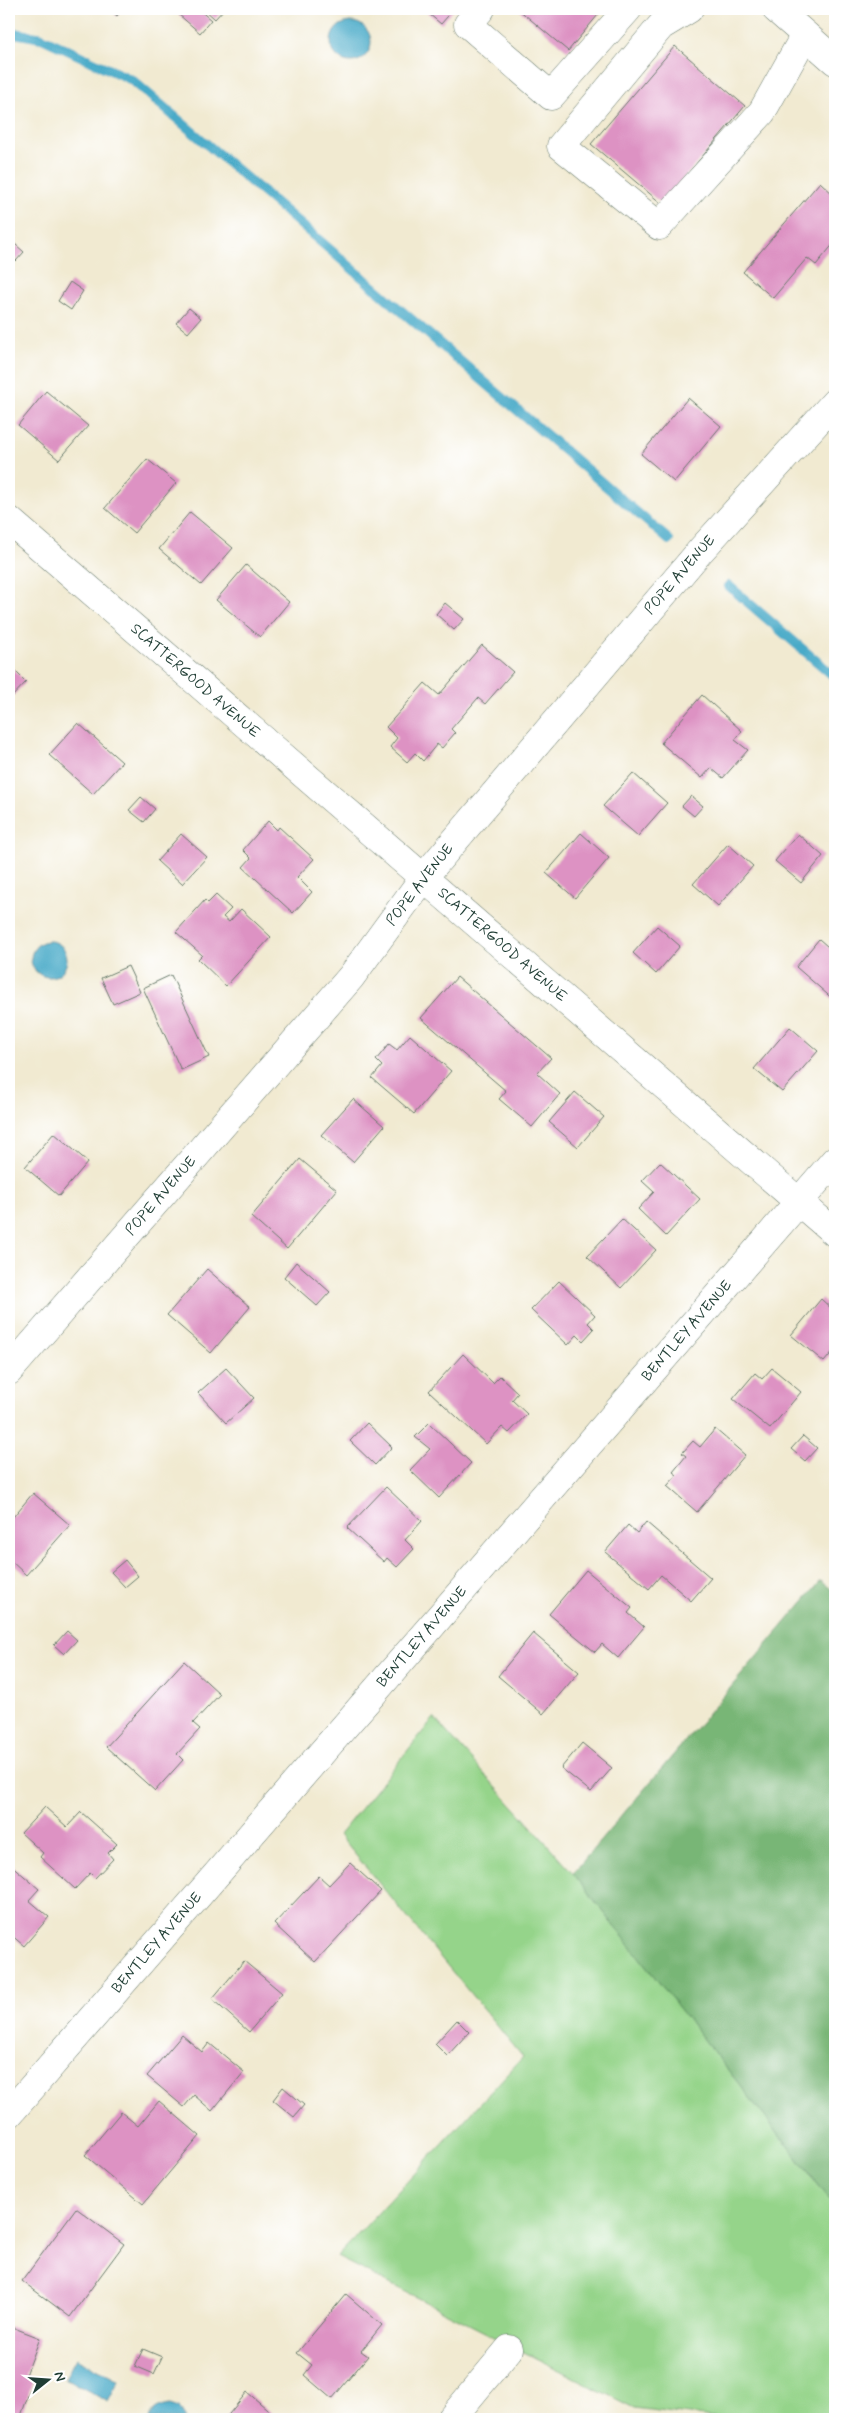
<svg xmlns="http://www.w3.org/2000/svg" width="844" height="2428" font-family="Mynerve,sans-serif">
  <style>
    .green { fill: #95d48a; stroke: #5a885f }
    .forest { fill: #78b676; stroke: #4c7a55 }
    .water { fill: #49aac8; stroke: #34747e }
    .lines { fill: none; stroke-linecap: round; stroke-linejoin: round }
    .stream { stroke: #49aac8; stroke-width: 10 }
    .building { fill: #dd92c3 }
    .minor-casing { stroke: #687a6b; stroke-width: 29 }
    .major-casing { stroke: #687a6b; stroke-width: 29 }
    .minor { stroke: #fff; stroke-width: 28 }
    .major { stroke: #fff; stroke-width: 28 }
    .labels { text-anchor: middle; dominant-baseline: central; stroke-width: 4.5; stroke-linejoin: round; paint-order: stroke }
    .street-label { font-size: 15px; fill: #1f3d34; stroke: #fff }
  </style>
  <rect width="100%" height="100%" fill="#fff"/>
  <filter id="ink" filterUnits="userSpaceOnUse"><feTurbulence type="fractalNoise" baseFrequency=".02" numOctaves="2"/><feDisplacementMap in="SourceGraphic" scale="10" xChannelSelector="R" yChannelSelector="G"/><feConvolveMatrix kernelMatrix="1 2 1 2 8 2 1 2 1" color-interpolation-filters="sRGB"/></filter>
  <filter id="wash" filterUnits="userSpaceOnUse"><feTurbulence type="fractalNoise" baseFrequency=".0096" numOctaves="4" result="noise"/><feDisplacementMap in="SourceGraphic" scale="20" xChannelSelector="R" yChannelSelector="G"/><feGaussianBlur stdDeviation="1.12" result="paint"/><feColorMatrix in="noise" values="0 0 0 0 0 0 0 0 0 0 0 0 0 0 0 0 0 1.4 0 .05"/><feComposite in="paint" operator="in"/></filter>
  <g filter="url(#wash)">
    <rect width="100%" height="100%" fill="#f1ead1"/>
    <polygon class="green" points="434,1718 573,1873 835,2206 835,2419 720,2419 634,2408 337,2257 523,2057 339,1835"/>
    <polygon class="forest" points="821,1581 835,1592 835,2206 573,1873"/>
    <g class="water">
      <circle cx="351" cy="42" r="20"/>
      <circle cx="49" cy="959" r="18"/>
      <polygon points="76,2358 119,2381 108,2402 65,2378"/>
      <path d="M170,2404L179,2407L186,2419H149C152,2408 159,2406 170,2404Z"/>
    </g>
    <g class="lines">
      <g class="stream">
        <polyline points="9,32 42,38 132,80 669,540"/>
        <polyline points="729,586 835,677"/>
      </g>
    </g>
    <g id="blocks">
      <g class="building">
        <polygon points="109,9 123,9 117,16"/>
        <polygon points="182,9 198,9 211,20 200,33 178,14"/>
        <polygon points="204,9 224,9 215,19"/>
        <polygon points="423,9 454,9 441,24"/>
        <polygon points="518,9 603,9 568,51"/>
        <polygon points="675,46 745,106 662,204 591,144"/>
        <polygon points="820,182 835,196 835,242 816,265 807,258 773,298 743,272"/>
        <polygon points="15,244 24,252 16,261 9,255 9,251"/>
        <polygon points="70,282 83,291 71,310 58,301"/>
        <polygon points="189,308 201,318 188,333 176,323"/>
        <polygon points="46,391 88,426 59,460 18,425"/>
        <polygon points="688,398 721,426 674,482 641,454"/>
        <polygon points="147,459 176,483 134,533 105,508"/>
        <polygon points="190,512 233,548 201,585 159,549"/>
        <polygon points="246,565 289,602 260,637 216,600"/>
        <polygon points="445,603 464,619 454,630 436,614"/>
        <polygon points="482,645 513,672 485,704 478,698 451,729 455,733 442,748 437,744 423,761 415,753 407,762 390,747 397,738 386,727 425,683 439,695"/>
        <polygon points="9,665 26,682 9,700"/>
        <polygon points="702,695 742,731 735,740 748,750 723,778 711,768 702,778 661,743"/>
        <polygon points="78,723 122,762 93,794 49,755"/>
        <polygon points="633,773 667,803 638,836 603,806"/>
        <polygon points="691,796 703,806 694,816 682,806"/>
        <polygon points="141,797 155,809 144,822 129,810"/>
        <polygon points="268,821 277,830 279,827 314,859 297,877 312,892 293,913 243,867 251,858 243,850"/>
        <polygon points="581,833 609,858 575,898 546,873"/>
        <polygon points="181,834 207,857 182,884 157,861"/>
        <polygon points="798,834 823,856 801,883 775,861"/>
        <polygon points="728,844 753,866 718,906 693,884"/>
        <polygon points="216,895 231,909 223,917 229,922 241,909 271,937 226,986 198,959 202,955 176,932 205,900 208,903"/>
        <polygon points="657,926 680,946 656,974 633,953"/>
        <polygon points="819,939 835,953 835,1001 796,967"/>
        <polygon points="128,966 140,992 113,1004 101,978"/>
        <polygon points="171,975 209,1057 181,1070 143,988"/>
        <polygon points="457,977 551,1058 537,1073 560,1094 532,1127 499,1099 506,1091 421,1018"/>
        <polygon points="790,1027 818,1051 782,1092 754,1069"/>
        <polygon points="410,1035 451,1071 414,1114 372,1078 382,1066 376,1060 389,1044 397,1050"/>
        <polygon points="575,1092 604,1117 578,1147 549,1122"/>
        <polygon points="353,1099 384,1126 353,1162 321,1135"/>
        <polygon points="54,1133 88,1162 59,1196 25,1167"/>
        <polygon points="300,1159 337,1190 287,1249 251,1217"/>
        <polygon points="660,1162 700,1199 666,1236 638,1209 654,1192 642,1181"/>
        <polygon points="622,1219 656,1250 621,1288 587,1256"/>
        <polygon points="296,1262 330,1292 317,1306 284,1277"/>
        <polygon points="207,1269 250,1307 211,1353 167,1315"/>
        <polygon points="559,1281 595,1315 588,1323 594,1329 583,1341 577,1335 568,1345 531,1310"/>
        <polygon points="821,1299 835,1312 835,1349 824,1362 791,1335"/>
        <polygon points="463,1354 493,1383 500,1376 518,1393 512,1400 527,1414 509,1433 502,1427 486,1444 429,1391"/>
        <polygon points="226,1368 254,1398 226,1423 198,1393"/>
        <polygon points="772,1368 801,1392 770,1429 733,1399 755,1373 762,1379"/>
        <polygon points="367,1423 392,1447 375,1465 350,1441"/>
        <polygon points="429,1423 471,1463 439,1498 410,1470 430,1449 415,1437"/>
        <polygon points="715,1429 745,1455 697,1512 667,1486 677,1475 673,1472 686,1456 682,1453 693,1441 700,1447"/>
        <polygon points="803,1436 817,1448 805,1461 791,1449"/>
        <polygon points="386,1487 422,1521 405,1540 414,1549 397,1567 387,1558 384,1562 347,1528"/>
        <polygon points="33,1493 70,1525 26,1575 9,1559 9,1512 13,1517"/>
        <polygon points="646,1522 711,1578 691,1601 661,1575 649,1589 605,1552 628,1525 637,1533"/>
        <polygon points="125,1560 138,1576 125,1587 111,1572"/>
        <polygon points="586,1570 632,1608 628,1613 644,1627 618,1658 602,1644 595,1652 549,1614"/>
        <polygon points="67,1631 77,1640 64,1654 54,1645"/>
        <polygon points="533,1633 579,1672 543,1714 498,1676"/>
        <polygon points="184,1661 220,1694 193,1723 200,1729 177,1754 183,1760 155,1791 106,1747"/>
        <polygon points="582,1743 612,1768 591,1792 561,1768"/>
        <polygon points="45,1807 67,1827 81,1812 117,1844 108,1853 113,1859 95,1878 90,1873 75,1889 40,1857 43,1853 21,1833"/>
        <polygon points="9,1863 39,1889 29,1900 49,1917 24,1946 9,1933"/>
        <polygon points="350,1863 381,1891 315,1962 274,1924 319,1876 329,1885"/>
        <polygon points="244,1961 282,1993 249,2032 212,1999"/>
        <polygon points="457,2020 469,2032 447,2056 435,2044"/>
        <polygon points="182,2035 202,2052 209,2043 244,2072 212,2111 194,2095 184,2107 147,2076"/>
        <polygon points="283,2087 304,2105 294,2117 273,2100"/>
        <polygon points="159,2101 200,2136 143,2204 85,2155 121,2112 138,2126"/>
        <polygon points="76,2208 124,2244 70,2317 22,2281"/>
        <polygon points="346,2294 382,2325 361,2351 368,2356 332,2399 304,2375 312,2365 297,2353"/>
        <polygon points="9,2326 40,2338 26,2375 34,2378 20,2419 9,2419"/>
        <polygon points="143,2349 162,2357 154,2374 135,2366"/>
        <polygon points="247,2392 279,2419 225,2419"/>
      </g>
    </g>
  </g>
  <g filter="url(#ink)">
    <use href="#blocks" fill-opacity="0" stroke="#687a6b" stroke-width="1"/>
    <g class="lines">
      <g class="minor-casing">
        <g id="minor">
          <polyline points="481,9 468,24 551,96 628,9"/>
          <polyline points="689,9 661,26 561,146 659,226 762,112 805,35"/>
          <polyline points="9,520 835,1233"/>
          <polyline points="9,1371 351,977 424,877 701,550 835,402"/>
          <polyline points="9,2114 835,1160"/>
          <polyline points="451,2419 509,2349"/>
        </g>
      </g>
      <g class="major-casing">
        <polyline id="major" points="776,9 835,61"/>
      </g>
      <use href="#minor" class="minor"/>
      <use href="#major" class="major"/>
    </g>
  </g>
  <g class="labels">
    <g class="street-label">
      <text transform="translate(680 575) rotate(-49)">POPE AVENUE</text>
      <text transform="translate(195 681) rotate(41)">SCATTERGOOD AVENUE</text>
      <text transform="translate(420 885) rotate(-52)">POPE AVENUE</text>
      <text transform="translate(502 945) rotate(41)">SCATTERGOOD AVENUE</text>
      <text transform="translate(161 1196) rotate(-49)">POPE AVENUE</text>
      <text transform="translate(687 1331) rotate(-49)">BENTLEY AVENUE</text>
      <text transform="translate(422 1637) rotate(-49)">BENTLEY AVENUE</text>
      <text transform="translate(157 1943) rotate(-49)">BENTLEY AVENUE</text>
    </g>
  </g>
  <rect width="844" height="2428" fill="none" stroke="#fff" stroke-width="30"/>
  <g transform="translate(48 2380) rotate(73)" stroke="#ffffff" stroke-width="4" paint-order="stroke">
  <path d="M0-4L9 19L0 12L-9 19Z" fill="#1f3d34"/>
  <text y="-8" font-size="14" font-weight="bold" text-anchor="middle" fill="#1f3d34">N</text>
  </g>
</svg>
